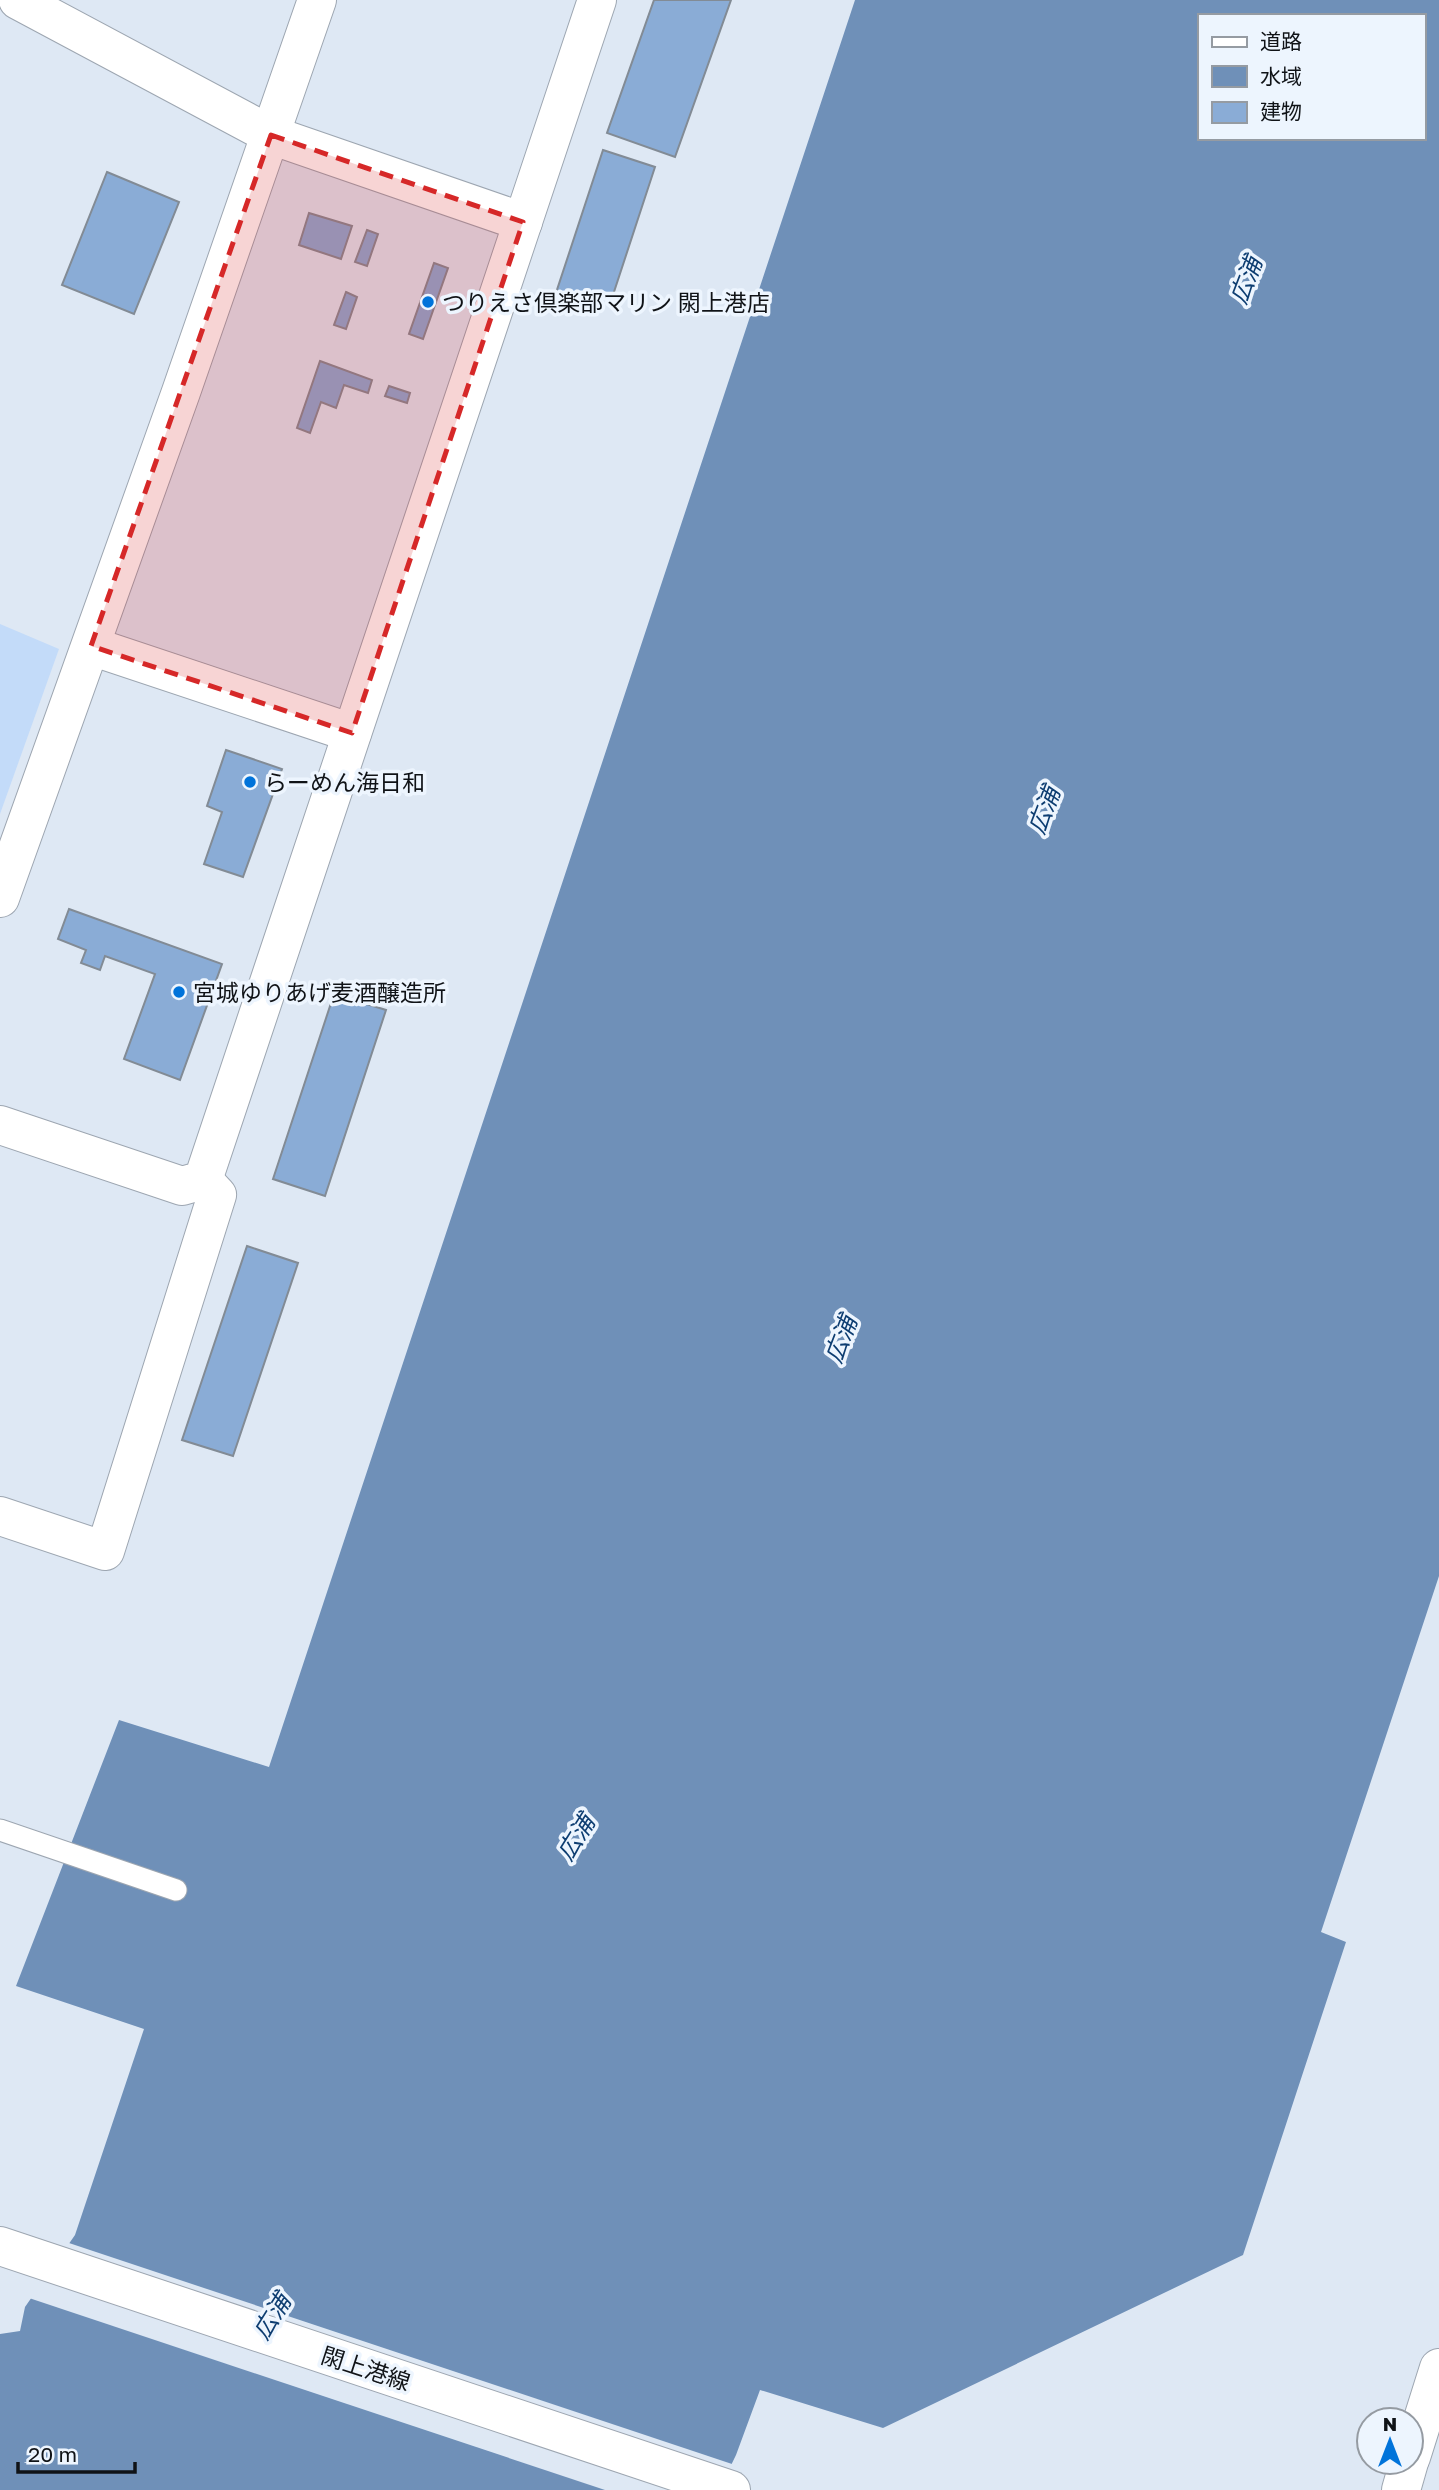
<svg xmlns="http://www.w3.org/2000/svg" width="1439" height="2490" font-family="'Golos Text','Noto Sans JP',sans-serif">
  <style>
    .green { fill: #c3dbf9 }
    .water { fill: #6f90b8; fill-rule: evenodd }
    .pier { fill: #dee8f4 }
    .building { fill: #8aacd6; stroke: #828b95; stroke-width: 2 }
    .lines { fill: none; stroke-linecap: round; stroke-linejoin: round }
    .service-casing { stroke: #9da6b1; stroke-width: 23 }
    .minor-casing { stroke: #9da6b1; stroke-width: 40 }
    .tertiary-casing { stroke: #9da6b1; stroke-width: 40 }
    .secondary-casing { stroke: #9da6b1; stroke-width: 40 }
    .service { stroke: #fff; stroke-width: 21 }
    .minor { stroke: #fff; stroke-width: 38 }
    .tertiary { stroke: #fff; stroke-width: 38 }
    .secondary { stroke: #fff; stroke-width: 38 }
    .marked { fill: #d62828; fill-opacity: 0.2; stroke: #d62828; stroke-width: 5; stroke-dasharray: 14 9; stroke-linejoin: round }
    .poi-dot { fill: #0073da; stroke: #edf5fe; stroke-width: 2.5 }
    .labels { text-anchor: middle; dominant-baseline: central; stroke-width: 7; stroke-linejoin: round; paint-order: stroke }
    .poi-label { font-size: 23px; fill: #101317; stroke: #edf5fe; text-anchor: start }
    .street-label { font-size: 23px; fill: #101317; stroke: #edf5fe }
    .water-label { font-size: 24px; font-style: italic; fill: #0d3d71; stroke: #edf5fe }
  </style>
  <rect width="100%" height="100%" fill="#dee8f4"/>
  <polygon class="green" points="0,624 59,649 0,814"/>
  <path class="water" d="M855,0H1439V1576L1321,1932L1346,1942L1243,2255L883,2428L760,2390L736,2455L719,2490H0V2334L20,2331L25,2307L75,2235L144,2029L16,1986L119,1720L269,1767ZM1199,16H1423V138H1199Z"/>
  <polygon class="pier" points="66,2242 735,2465 723,2490 605,2490 29,2298"/>
  <g class="building">
    <polygon points="654,0 731,0 675,157 607,133"/>
    <polygon points="603,150 655,167 611,301 588,294 583,309 554,299"/>
    <polygon points="107,172 179,202 134,314 62,285"/>
    <polygon points="309,213 352,226 341,259 299,245"/>
    <polygon points="367,230 378,234 367,266 355,262"/>
    <polygon points="434,263 448,268 423,339 409,334"/>
    <polygon points="346,292 357,297 346,329 334,325"/>
    <polygon points="320,361 372,380 368,393 344,385 336,408 321,402 310,433 297,428"/>
    <polygon points="389,386 410,393 407,403 385,396"/>
    <polygon points="226,750 282,769 243,877 204,864 222,812 207,806"/>
    <polygon points="69,909 222,964 180,1080 124,1059 155,974 105,956 100,970 81,963 86,950 58,939"/>
    <polygon points="334,994 386,1010 325,1196 273,1179"/>
    <polygon points="247,1246 298,1263 233,1456 182,1440"/>
  </g>
  <g class="lines">
    <g class="service-casing">
      <polyline id="service" points="0,1830 176,1890"/>
    </g>
    <g class="minor-casing">
      <g id="minor">
        <polyline points="18,0 271,135 523,222"/>
        <polyline points="91,646 352,733"/>
        <polyline points="0,898 181,392 317,0"/>
        <polyline points="0,1516 105,1551 217,1195 203,1180"/>
      </g>
    </g>
    <g class="tertiary-casing">
      <g id="tertiary">
        <polyline points="0,1125 182,1186 203,1180 597,0"/>
        <polyline points="1411,2457 1439,2368"/>
        <polyline points="1401,2490 1409,2462"/>
      </g>
    </g>
    <g class="secondary-casing">
      <polyline id="secondary" points="0,2246 731,2490"/>
    </g>
    <use href="#service" class="service"/>
    <use href="#minor" class="minor"/>
    <use href="#tertiary" class="tertiary"/>
    <use href="#secondary" class="secondary"/>
  </g>
  <path class="marked" d="M271,135L523,222L352,733L91,646Z"/>
  <g class="poi-dot">
    <circle cx="428" cy="302" r="7"/>
    <circle cx="250" cy="782" r="7"/>
    <circle cx="179" cy="992" r="7"/>
  </g>
  <g class="labels">
    <g class="poi-label">
      <text x="442" y="302">つりえさ倶楽部マリン 閖上港店</text>
      <text x="264" y="782">らーめん海日和</text>
      <text x="193" y="992">宮城ゆりあげ麦酒醸造所</text>
    </g>
    <g class="street-label">
      <text transform="translate(366 2368) rotate(18)">閖上港線</text>
    </g>
    <g class="water-label">
      <text transform="translate(1245 280) rotate(-69)">広浦</text>
      <text transform="translate(1043 810) rotate(-69)">広浦</text>
      <text transform="translate(840 1339) rotate(-69)">広浦</text>
      <text transform="translate(575 1837) rotate(-58)">広浦</text>
      <text transform="translate(271 2316) rotate(-58)">広浦</text>
    </g>
  </g>
  <rect x="1198" y="14" width="228" height="126" fill="#edf5fe" stroke="#959ba2" stroke-width="2"/>
  <rect x="1212" y="37" width="35" height="10" fill="#ffffff" stroke="#959ba2" stroke-width="2"/>
  <text x="1260" y="49" font-size="21" fill="#101317">道路</text>
  <rect x="1212" y="66" width="35" height="21" fill="#6f90b8" stroke="#959ba2" stroke-width="2"/>
  <text x="1260" y="84" font-size="21" fill="#101317">水域</text>
  <rect x="1212" y="102" width="35" height="21" fill="#8aacd6" stroke="#959ba2" stroke-width="2"/>
  <text x="1260" y="119" font-size="21" fill="#101317">建物</text>
  <g transform="translate(1390 2441)"><circle r="33" fill="#edf5fe" stroke="#959ba2" stroke-width="2"/>
  <path d="M0-5L12 26L0 18L-12 26Z" fill="#0073da"/>
  <text y="-10" font-size="19" font-weight="bold" text-anchor="middle" fill="#101317">N</text>
  </g>
  <path d="M18 2462v10h117v-10" fill="none" stroke="#101317" stroke-width="3.5"/>
  <text x="28" y="2462" font-size="21" fill="#101317" stroke="#edf5fe" stroke-width="5" paint-order="stroke">20 m</text>
</svg>
